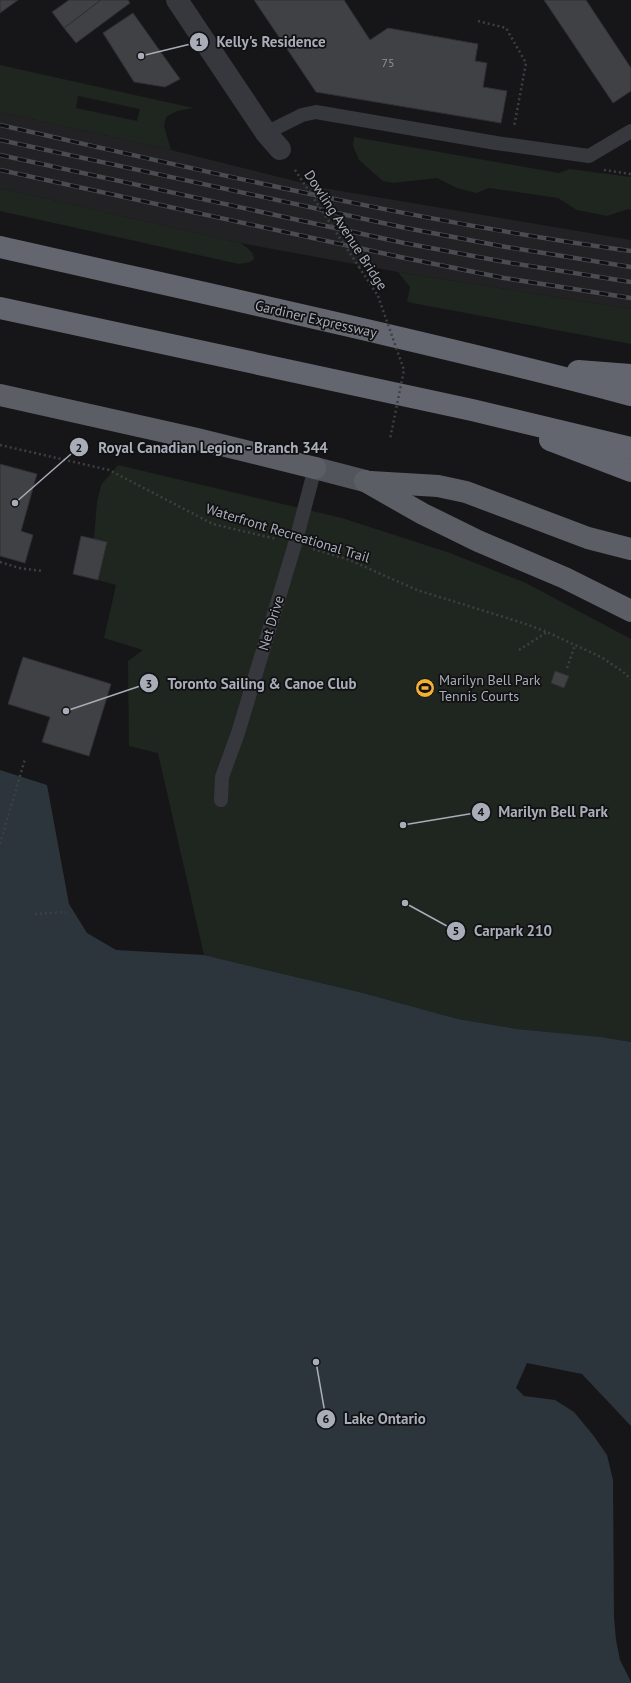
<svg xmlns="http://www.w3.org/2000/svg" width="631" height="1683" font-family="'PT Sans',sans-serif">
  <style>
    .built { fill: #222225 }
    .green { fill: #1e261f; fill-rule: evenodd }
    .water { fill: #2c353c }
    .pier { fill: #161618 }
    .building { fill: #404145; stroke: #303034 }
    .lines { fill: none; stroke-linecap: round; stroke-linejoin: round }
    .path { stroke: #3d3f44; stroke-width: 2.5; stroke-dasharray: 2 3; stroke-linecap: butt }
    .service { stroke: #37383d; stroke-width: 14 }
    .minor { stroke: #37383d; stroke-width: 22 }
    .primary { stroke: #53555c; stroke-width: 22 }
    .trunk { stroke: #5b5e65; stroke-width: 22 }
    .motorway { stroke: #63666e; stroke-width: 22 }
    .rail-casing { stroke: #4a4c52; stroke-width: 4.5 }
    .rail { stroke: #111113; stroke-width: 3; stroke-dasharray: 9; stroke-linecap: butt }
    .path-bridge { stroke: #3d3f44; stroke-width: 2.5; stroke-dasharray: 2 3; stroke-linecap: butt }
    .labels { text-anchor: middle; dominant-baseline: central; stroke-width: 3.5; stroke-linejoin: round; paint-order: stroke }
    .number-label { font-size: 12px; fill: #8e929b }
    .street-label { font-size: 14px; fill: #a8adb8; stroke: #111113 }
    .poi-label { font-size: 14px; fill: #a8adb8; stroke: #111113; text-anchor: start }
    .leader { fill: none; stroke: #a8adb8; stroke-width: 1.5 }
    .callout-dot { fill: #a8adb8; stroke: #111113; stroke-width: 1.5 }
    .mark-label { font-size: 12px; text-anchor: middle; font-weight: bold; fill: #111 }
    .callout-label { font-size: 15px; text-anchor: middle; font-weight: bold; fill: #a8adb8; stroke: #111113; stroke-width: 3.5; stroke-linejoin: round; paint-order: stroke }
  </style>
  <rect width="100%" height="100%" fill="#161618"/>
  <polygon class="built" points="0,112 171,150 323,188 631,240 631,309 398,272 240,243 0,188"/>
  <g class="green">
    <path d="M0,65L193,108L177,111L166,117L164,126L171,150L0,112ZM78,96L140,109L137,121L76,108Z"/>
    <polygon points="354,137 559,173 570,169 631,177 631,210 628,209 607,216 577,210 558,198 489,188 476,193 457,188 437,178 393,183 383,181 359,160 353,146"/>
    <path d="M0,188L240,243C246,247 254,251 254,259L250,262L239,264L0,211Z"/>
    <polygon points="398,272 631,309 631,344 407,302 410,287"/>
    <polygon points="118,465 342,518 450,553 526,583 631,639 631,1042 601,1037 517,1029 458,1019 363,993 204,955 158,753 129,746 128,661 143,650 104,638 116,585 98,580 107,542 94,539 97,502 101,485"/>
  </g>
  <polygon class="water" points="0,770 47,785 69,904 87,933 116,950 204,955 363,993 458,1019 517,1029 601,1037 631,1042 631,1683 0,1683"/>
  <polygon class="pier" points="527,1363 582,1374 631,1426 631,1682 620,1660 616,1640 614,1618 613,1480 607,1455 593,1435 574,1412 555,1400 524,1396 516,1388"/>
  <g class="building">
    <polygon points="0,0 18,0 0,13"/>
    <polygon points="69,0 101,0 64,28 52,12"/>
    <polygon points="101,0 128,0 130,3 76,43 64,28"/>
    <polygon points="254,0 344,0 370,40 388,28 478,44 475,61 487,63 483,87 507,91 501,123 316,92"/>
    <polygon points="544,0 586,0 631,68 631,91 613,103"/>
    <polygon points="133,13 180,79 165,87 134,82 103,33"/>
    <polygon points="0,464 37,474 21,531 33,535 25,563 0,556"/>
    <polygon points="81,536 107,542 98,580 73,574"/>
    <polygon points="23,657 111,684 89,756 42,742 50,717 8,704"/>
    <polygon points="555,671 569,676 564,688 551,683"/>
  </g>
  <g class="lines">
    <g class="path">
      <polyline points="478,21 506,28 526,63 514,127"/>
      <polyline points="604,170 631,174"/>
      <polyline points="359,267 378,296"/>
      <polyline points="0,445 109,470 213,524 276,539"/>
      <polyline points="313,549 347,559 417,590 523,623 547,632 601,657 622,671 631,679"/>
      <polyline points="0,562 19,568 42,571"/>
      <polyline points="519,650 547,632"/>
      <polyline points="567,668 575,645"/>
      <polyline points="0,844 25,759"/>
      <polyline points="35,914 66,912"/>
    </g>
    <g class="service">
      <polyline points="266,133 302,115 316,112 496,143 589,156 631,131"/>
      <polyline points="221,800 222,777 238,733 295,544 315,468"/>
    </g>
    <polyline class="minor" points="177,0 266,133 280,149"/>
    <polyline class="primary" points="315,468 365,481"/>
    <g class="trunk">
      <polyline points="0,395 197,439 315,468"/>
      <polyline points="365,481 423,514 478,541 565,578 631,611"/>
      <polyline points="371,482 438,486 466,492 588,538 631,549"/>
    </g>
    <g class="motorway">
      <path d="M0,247C211,295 422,340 631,395"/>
      <polyline points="0,308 472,410 631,448"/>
      <polyline points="578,371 631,375"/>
      <polyline points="550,440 631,471"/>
    </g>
    <g class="rail-casing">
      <g id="rail">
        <path d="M0,125C209,172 418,222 631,251"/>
        <polyline points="0,140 406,228 506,247 631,267"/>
        <polyline points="0,155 404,243 505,262 631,282"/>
        <polyline points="0,170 400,257 504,278 631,298"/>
      </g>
    </g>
    <use href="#rail" class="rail"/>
    <g class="path-bridge">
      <polyline points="295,170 359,267"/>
      <polyline points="378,296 404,370 390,439"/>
    </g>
  </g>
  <defs>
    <g id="stadium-disc" transform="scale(1)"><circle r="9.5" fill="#f2b134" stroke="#111113"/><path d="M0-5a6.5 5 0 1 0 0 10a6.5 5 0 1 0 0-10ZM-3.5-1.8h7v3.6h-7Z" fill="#111"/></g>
  </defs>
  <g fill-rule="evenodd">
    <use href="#stadium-disc" x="425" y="688"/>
  </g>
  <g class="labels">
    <g class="number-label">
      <text x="388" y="62">75</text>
    </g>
    <g class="street-label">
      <text transform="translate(346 230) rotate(57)">Dowling Avenue Bridge</text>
      <text transform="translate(316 319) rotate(13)">Gardiner Expressway</text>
      <text transform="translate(288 533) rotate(17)">Waterfront Recreational Trail</text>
      <text transform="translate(271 623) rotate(-73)">Net Drive</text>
    </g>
    <g class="poi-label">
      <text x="439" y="680">Marilyn Bell Park<tspan x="439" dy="16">Tennis Courts</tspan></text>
    </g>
  </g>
  <path class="leader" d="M141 56L199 42M15 503L79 447M66 711L149 683M403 825L481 812M405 903L456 931M316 1362L326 1419"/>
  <g class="callout-dot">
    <circle cx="141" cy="56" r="4"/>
    <circle cx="15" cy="503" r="4"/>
    <circle cx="66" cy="711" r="4"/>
    <circle cx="403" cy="825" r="4"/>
    <circle cx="405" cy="903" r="4"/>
    <circle cx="316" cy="1362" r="4"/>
    <circle cx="199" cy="42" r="10"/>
    <circle cx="79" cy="447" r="10"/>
    <circle cx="149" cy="683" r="10"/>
    <circle cx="481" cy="812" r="10"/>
    <circle cx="456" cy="931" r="10"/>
    <circle cx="326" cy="1419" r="10"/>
  </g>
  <g class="mark-label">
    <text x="199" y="46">1</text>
    <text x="79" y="452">2</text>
    <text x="149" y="688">3</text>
    <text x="481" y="816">4</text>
    <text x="456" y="935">5</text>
    <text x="326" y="1423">6</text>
  </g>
  <g class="callout-label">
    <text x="271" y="47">Kelly's Residence</text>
    <text x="213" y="453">Royal Canadian Legion - Branch 344</text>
    <text x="262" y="689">Toronto Sailing &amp; Canoe Club</text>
    <text x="553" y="817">Marilyn Bell Park</text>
    <text x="513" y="936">Carpark 210</text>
    <text x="385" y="1424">Lake Ontario</text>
  </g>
</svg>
